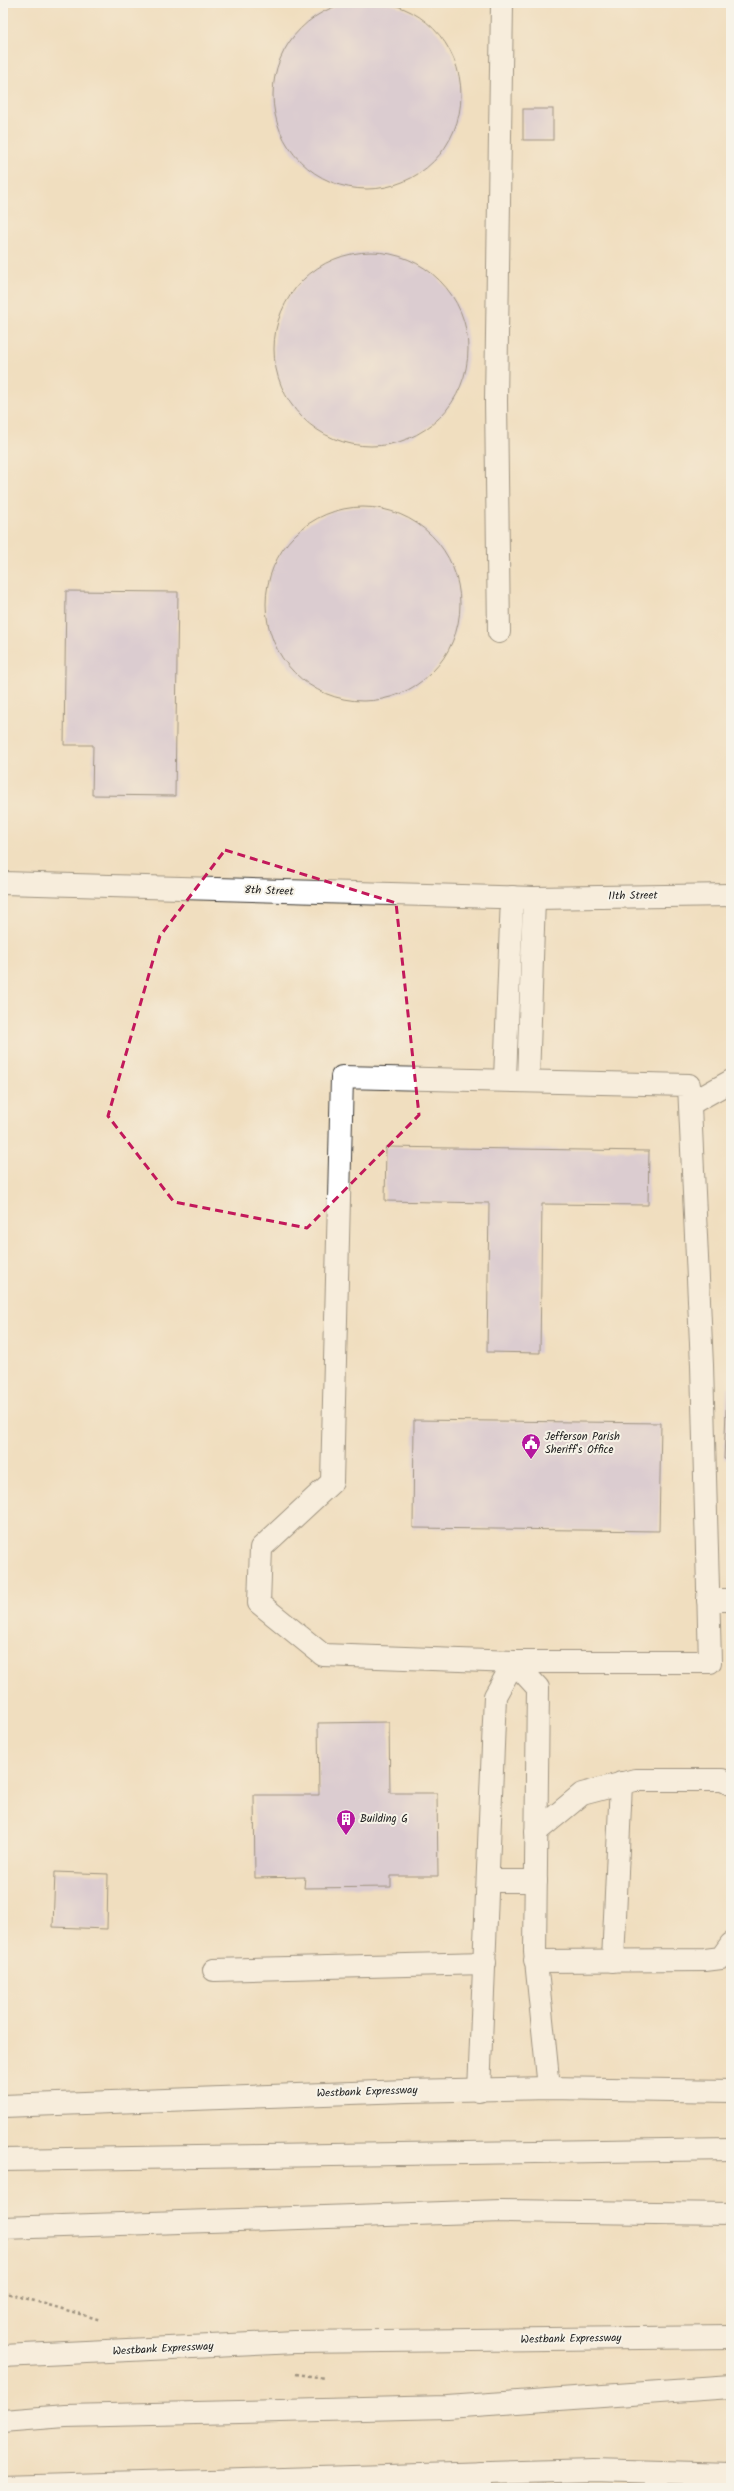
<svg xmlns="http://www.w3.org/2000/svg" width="734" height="2491" font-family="Kalam,sans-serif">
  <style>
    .building { fill: #c1b5e5 }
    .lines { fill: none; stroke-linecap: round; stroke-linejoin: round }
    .minor-casing { stroke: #3c3934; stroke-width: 24 }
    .major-casing { stroke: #3c3934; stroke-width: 24 }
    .highway-casing { stroke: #3c3934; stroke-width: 24 }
    .path { stroke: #3c3934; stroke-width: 2.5; stroke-dasharray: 3 3; stroke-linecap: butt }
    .minor { stroke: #fff; stroke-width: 22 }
    .major { stroke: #fff; stroke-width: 22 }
    .highway { stroke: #fff; stroke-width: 22 }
    .highway-bridge-casing { stroke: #3c3934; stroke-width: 24; stroke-linecap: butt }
    .highway-bridge { stroke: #fff; stroke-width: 22 }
    .marked { fill: none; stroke: #c2185b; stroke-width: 3; stroke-dasharray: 8 5; stroke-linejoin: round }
    .labels { text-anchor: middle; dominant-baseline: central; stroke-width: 4; stroke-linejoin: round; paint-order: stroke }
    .street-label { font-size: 11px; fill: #1c1c1c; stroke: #f7f3e8 }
    .poi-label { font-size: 11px; fill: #1c1c1c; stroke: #f7f3e8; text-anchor: start }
  </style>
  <rect width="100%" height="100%" fill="#f7f3e8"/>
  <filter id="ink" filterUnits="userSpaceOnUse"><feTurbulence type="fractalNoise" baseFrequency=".025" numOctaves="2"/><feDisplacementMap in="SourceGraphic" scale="8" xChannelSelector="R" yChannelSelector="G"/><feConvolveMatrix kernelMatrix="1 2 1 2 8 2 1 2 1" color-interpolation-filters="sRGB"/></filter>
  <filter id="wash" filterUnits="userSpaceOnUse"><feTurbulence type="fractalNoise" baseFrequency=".012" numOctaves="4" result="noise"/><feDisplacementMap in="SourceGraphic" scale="16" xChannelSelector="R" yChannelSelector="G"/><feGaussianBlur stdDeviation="0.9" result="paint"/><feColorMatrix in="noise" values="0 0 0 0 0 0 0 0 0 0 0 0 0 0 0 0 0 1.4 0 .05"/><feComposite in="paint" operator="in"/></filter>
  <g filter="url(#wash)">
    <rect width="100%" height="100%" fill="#f0debf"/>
    <g id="blocks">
      <g class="building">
        <circle cx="367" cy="95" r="94"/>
        <rect x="523" y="109" width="30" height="31"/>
        <circle cx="371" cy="349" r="97"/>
        <circle cx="363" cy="604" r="97"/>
        <polygon points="66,591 178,592 175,796 92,795 93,745 64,745"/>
        <polygon points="386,1147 649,1151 648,1205 542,1204 540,1353 487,1352 489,1203 385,1201"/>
        <polygon points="727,1387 731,1387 731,1460 724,1459"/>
        <polygon points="414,1420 661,1423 659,1531 413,1528"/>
        <polygon points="389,1722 390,1793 437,1793 438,1876 391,1876 391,1887 304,1888 305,1877 255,1878 254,1795 319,1795 318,1723"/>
        <polygon points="55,1872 108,1874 107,1929 53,1927"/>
      </g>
    </g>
  </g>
  <g filter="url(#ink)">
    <use href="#blocks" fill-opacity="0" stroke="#3c3934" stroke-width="1"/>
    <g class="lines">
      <g class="minor-casing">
        <g id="minor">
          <polyline points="499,632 496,401 502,3"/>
          <polyline points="3,883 534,898 731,895"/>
          <polyline points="505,1079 512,897"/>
          <polyline points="528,1080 534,898"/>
          <polyline points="690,1104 731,1081"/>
          <polyline points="708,1600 731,1600"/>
          <polyline points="514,1662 710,1662 702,1365 689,1085 342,1077 332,1482 261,1548 259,1603 323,1655 514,1662 538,1688 535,1951 549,2088"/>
          <polyline points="536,1832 582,1794 635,1780 722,1780 731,1784"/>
          <polyline points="488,1881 536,1881"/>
          <polyline points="535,1961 705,1960 721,1958 731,1944"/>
          <polyline points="613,1961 621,1783"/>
          <polyline points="214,1970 485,1963"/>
          <polyline points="479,2091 495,1696 514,1662"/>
          <polyline points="480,2473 480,2488"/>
          <polyline points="656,2488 657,2472"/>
        </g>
      </g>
      <g class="major-casing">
        <g id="major">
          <polyline points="3,2106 406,2091 549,2088 731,2091"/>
          <polyline points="3,2487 593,2470 731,2474"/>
        </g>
      </g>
      <g class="highway-casing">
        <g id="highway">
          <polyline points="3,2160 731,2149"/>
          <polyline points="3,2228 502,2211 731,2214"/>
          <polyline points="3,2421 65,2416 447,2407 731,2387"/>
        </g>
      </g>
      <g class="path">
        <polyline points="3,2292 101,2320"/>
        <polyline points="296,2374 325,2378"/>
      </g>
      <use href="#minor" class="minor"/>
      <use href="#major" class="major"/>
      <use href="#highway" class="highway"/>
      <g class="highway-bridge-casing">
        <polyline id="highway-bridge" points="3,2356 295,2342 731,2337"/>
      </g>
      <use href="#highway-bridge" class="highway-bridge"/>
    </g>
  </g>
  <path d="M0 0H734V2491H0ZM225,850L396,903L419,1115L307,1228L174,1202L108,1116L160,936Z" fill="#f0debf" fill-opacity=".55" fill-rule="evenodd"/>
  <path class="marked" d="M225,850L396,903L419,1115L307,1228L174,1202L108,1116L160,936Z"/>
  <defs>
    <g id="civic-pin" transform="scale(1)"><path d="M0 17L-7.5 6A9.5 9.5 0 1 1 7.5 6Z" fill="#b5179e" stroke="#f7f3e8"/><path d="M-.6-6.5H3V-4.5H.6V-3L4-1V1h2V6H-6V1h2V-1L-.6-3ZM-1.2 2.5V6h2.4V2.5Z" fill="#fff"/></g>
    <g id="building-pin" transform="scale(1)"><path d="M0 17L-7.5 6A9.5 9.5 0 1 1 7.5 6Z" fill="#b5179e" stroke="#f7f3e8"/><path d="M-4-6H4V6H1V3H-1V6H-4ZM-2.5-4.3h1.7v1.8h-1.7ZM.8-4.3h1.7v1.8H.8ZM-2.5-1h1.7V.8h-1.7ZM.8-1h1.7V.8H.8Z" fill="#fff"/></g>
  </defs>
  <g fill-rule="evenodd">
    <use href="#civic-pin" x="531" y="1443"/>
    <use href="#building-pin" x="346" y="1819"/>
  </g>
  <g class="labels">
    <g class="street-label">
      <text transform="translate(269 891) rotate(2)">8th Street</text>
      <text transform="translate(633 896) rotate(-1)">11th Street</text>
      <text transform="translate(367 2092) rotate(-2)">Westbank Expressway</text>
      <text transform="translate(571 2339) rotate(-1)">Westbank Expressway</text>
      <text transform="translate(163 2349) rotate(-3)">Westbank Expressway</text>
    </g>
    <g class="poi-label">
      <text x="545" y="1437">Jefferson Parish<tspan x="545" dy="13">Sheriff's Office</tspan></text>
      <text x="360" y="1819">Building G</text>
    </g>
  </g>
  <rect width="734" height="2491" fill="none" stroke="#f7f3e8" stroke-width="16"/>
</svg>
